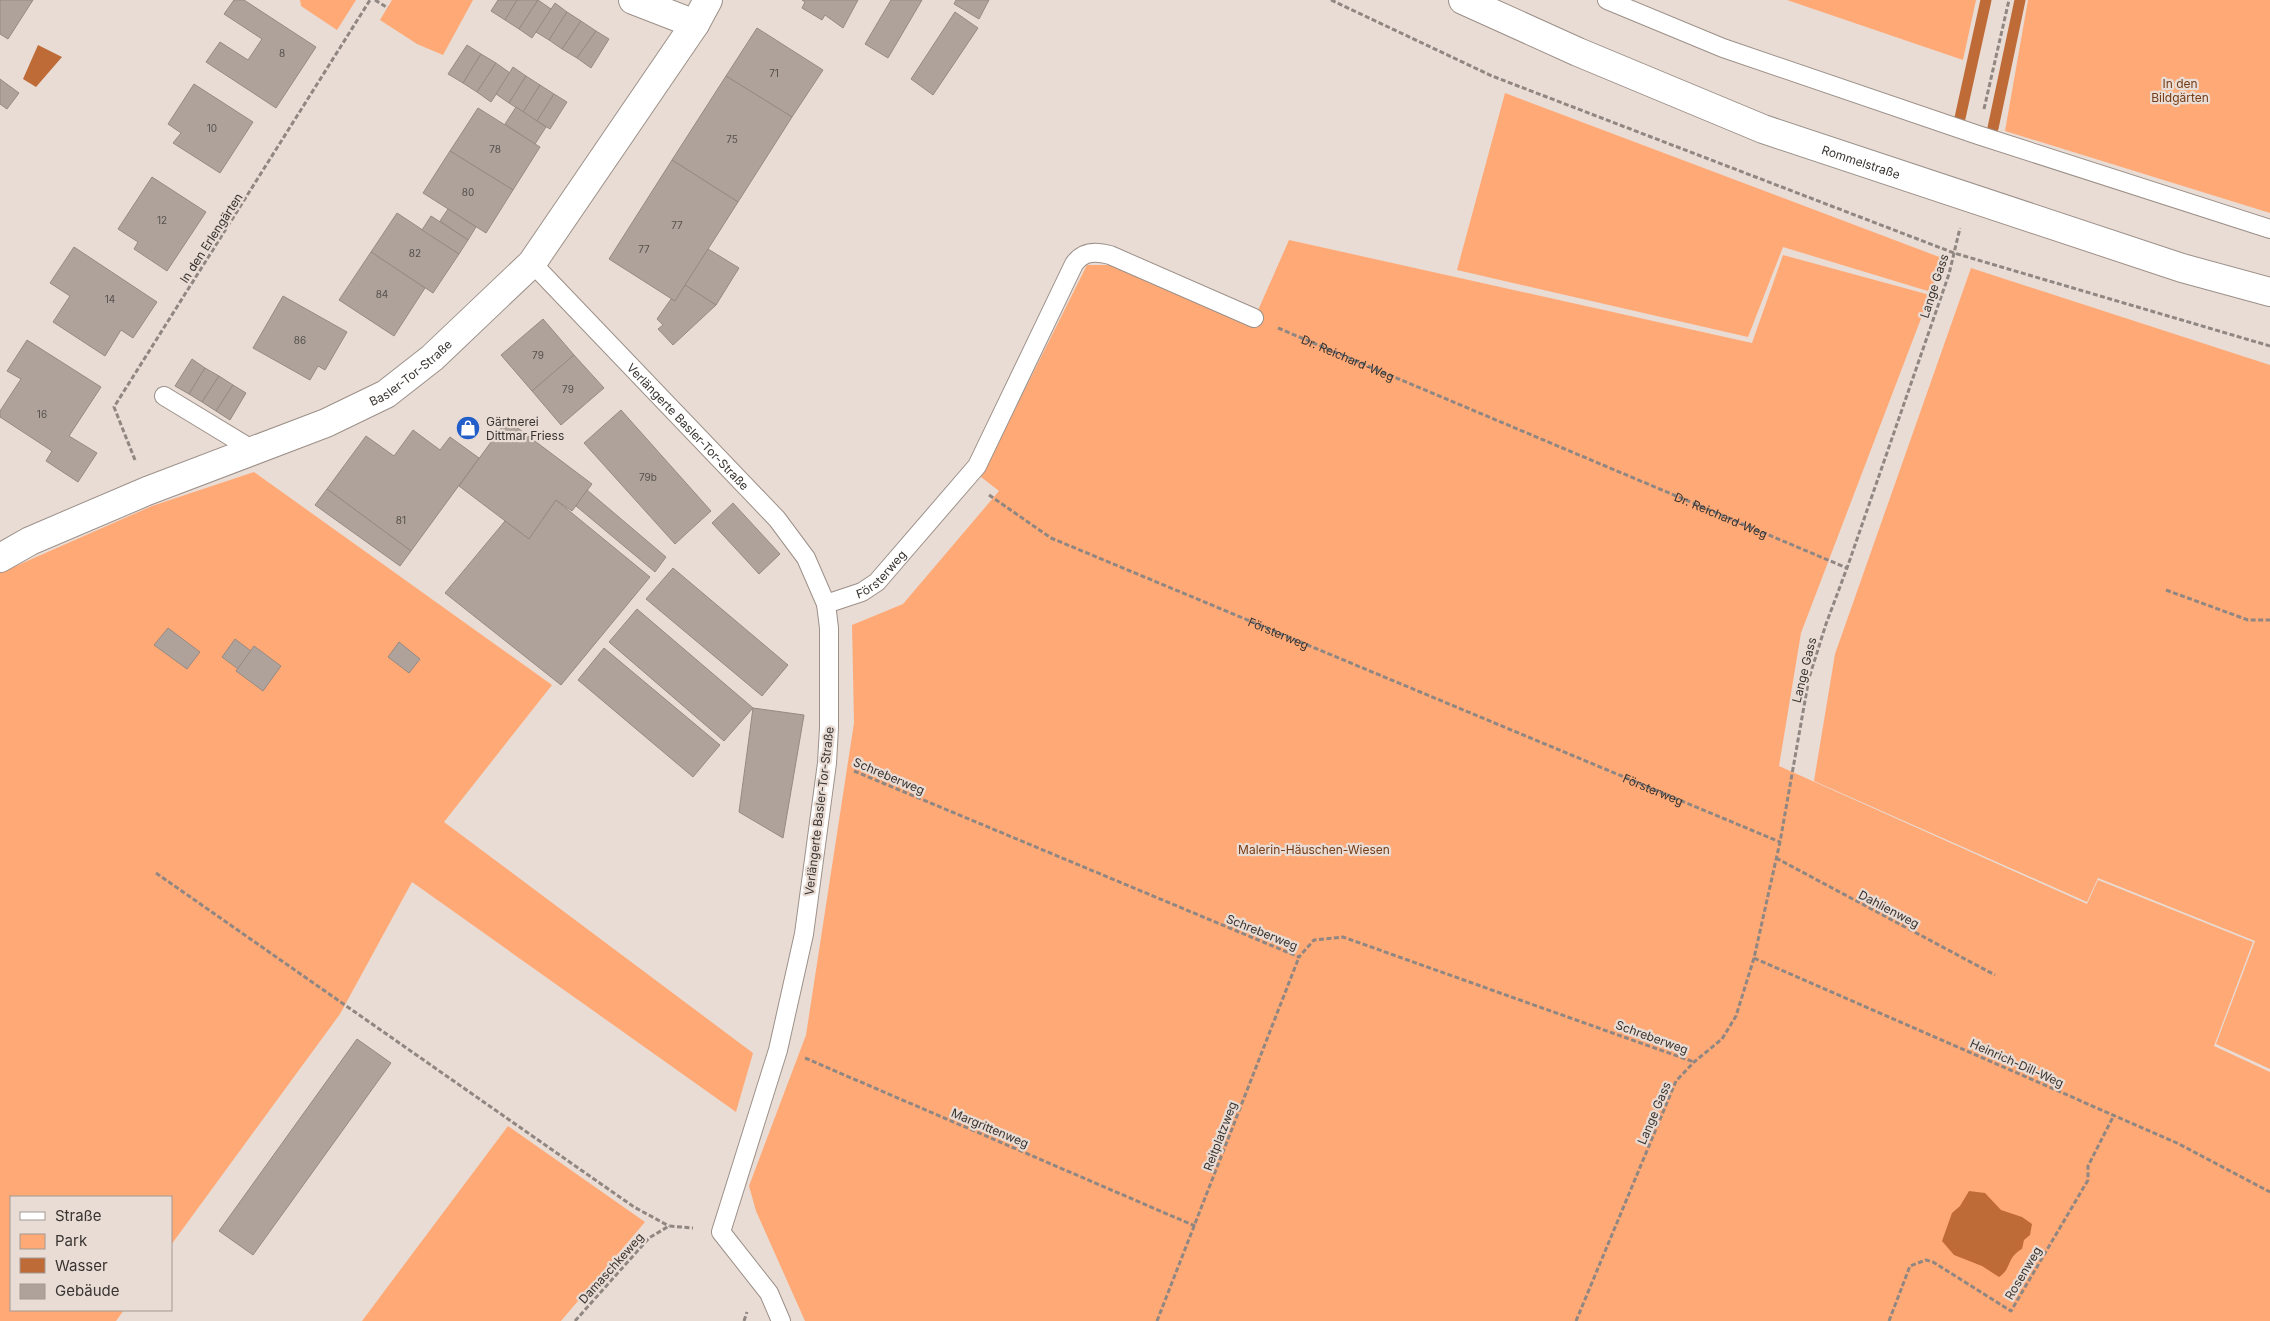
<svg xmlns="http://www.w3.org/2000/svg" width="2270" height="1321" font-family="Inter,sans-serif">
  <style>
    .green { fill: #ffa976 }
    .water { fill: #be6b37 }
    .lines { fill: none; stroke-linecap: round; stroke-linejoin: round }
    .stream { stroke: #be6b37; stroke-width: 11 }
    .building { fill: #aea29b; stroke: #968a83 }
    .lane-casing { stroke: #9c9089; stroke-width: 20 }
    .street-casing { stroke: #9c9089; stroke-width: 30 }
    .secondary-casing { stroke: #9c9089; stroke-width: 30 }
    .path { stroke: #908782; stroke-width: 3; stroke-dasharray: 5 2.5; stroke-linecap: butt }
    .lane { stroke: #fff; stroke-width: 18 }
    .street { stroke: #fff; stroke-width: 28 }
    .secondary { stroke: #fff; stroke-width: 28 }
    .labels { text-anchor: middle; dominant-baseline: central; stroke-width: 4.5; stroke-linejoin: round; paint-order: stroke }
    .number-label { font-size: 10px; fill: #56504c }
    .park-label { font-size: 12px; fill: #743c16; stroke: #e9dcd4 }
    .street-label { font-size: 12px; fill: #393431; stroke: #e9dcd4 }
    .poi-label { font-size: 12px; fill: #393431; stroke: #e9dcd4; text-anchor: start }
  </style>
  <rect width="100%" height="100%" fill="#e9dcd4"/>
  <g class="green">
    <polygon points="300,0 356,0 337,30 301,6"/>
    <polygon points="392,0 473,0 443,55 417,44 380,20"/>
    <polygon points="1787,0 1976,0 1963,60"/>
    <polygon points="2028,0 2270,0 2270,213 2005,131"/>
    <polygon points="1505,93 1942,258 1931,292 1783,247 1748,337 1457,270"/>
    <polygon points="1289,240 1752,343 1783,255 1930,295 1801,633 1779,766 2087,904 2098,880 2253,942 2214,1046 2270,1072 2270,1321 805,1321 756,1211 749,1186 806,1035 854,723 852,625 903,604 999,491 981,477 1087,265 1114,265 1252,324"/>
    <polygon points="1971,268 2270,365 2270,1069 2216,1044 2255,941 2098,878 2087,902 1814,781 1835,654"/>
    <polygon points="254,472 552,685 444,822 753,1053 736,1112 412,882 340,1014 171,1245 171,1197 11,1197 11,1310 124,1310 116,1321 0,1321 0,573 152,506"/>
    <polygon points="508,1126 645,1222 561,1321 362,1321"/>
  </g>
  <g class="water">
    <polygon points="38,45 62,57 36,87 23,79"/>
    <path d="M1969,1191L1985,1193L2001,1210L2022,1217L2032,1224L2030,1235L2024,1240L2022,1249C2006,1258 2012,1269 1999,1277L1982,1266L1954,1255L1942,1241L1952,1213L1960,1206Z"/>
  </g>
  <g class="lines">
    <g class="stream">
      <polyline points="1960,118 1986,0"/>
      <polyline points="1993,128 2020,0"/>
    </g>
  </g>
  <g class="building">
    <polygon points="0,0 33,0 8,39 0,34"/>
    <polygon points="234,0 244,0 316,47 276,108 206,62 220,42 248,60 262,39 224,14"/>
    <polygon points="498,0 517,0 505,20 491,11"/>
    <polygon points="517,0 538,0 519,29 505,20"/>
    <polygon points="538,0 551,9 532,38 519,29"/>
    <polygon points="802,0 858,0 843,28 825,15 822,20 802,8 805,2"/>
    <polygon points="891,0 922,0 888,58 865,44"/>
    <polygon points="956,0 989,0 979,19 954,4"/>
    <polygon points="555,3 567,12 549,40 536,32"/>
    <polygon points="567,12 581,21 562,49 549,40"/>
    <polygon points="955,12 978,28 933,95 911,79"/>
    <polygon points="581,21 596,31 577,58 562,49"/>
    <polygon points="757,28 823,70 792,117 726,76"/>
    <polygon points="596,31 609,39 591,68 577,58"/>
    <polygon points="467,45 481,54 463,83 448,74"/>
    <polygon points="481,54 496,63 477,92 463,83"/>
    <polygon points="496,63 510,73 491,102 477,92"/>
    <polygon points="513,67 526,76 509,103 496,94"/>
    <polygon points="526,76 540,85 523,112 509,103"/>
    <polygon points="726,76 792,117 738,202 672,160"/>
    <polygon points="0,79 19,93 7,109 0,104"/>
    <polygon points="194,84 253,122 220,173 173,143 181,133 168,124"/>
    <polygon points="540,85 554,94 537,121 523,112"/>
    <polygon points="554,94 567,102 550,129 537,121"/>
    <polygon points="516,107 546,127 535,144 505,124"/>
    <polygon points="478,108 540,147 513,190 450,151"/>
    <polygon points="450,151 513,190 486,233 423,193"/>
    <polygon points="672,160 738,202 675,301 609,259"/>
    <polygon points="152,177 206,212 167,271 134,249 138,242 118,229"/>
    <polygon points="448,209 476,227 468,240 440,221"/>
    <polygon points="397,213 459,254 433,293 371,252"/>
    <polygon points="431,216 468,240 459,254 422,230"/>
    <polygon points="74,247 157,302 133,338 121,330 105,356 53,322 70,296 50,283"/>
    <polygon points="708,249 739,268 716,305 685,285"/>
    <polygon points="371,252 425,288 394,336 339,300"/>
    <polygon points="685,285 716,305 673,345 658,329 663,325 657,319 671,299 675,301"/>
    <polygon points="283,296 347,332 325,370 318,366 310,380 253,348"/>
    <polygon points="543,319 574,355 532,391 501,355"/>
    <polygon points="27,340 101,387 69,436 97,453 78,482 46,461 52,451 0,417 0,411 21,379 7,371"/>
    <polygon points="574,355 604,388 561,425 532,391"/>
    <polygon points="192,359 205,368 189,394 175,386"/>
    <polygon points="205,368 219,376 202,402 189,394"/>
    <polygon points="219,376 233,385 216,411 202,402"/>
    <polygon points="233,385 246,393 230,420 216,411"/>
    <polygon points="621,410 711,511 675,544 584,443"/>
    <polygon points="507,420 592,484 572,511 556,500 529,539 459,486"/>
    <polygon points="413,430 440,450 450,437 479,458 411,551 327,489 366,436 394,456"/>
    <polygon points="327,489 411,551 400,566 315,505"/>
    <polygon points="587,490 666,557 655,572 576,506"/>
    <polygon points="556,500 650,577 561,685 445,593 505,521 529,539"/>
    <polygon points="733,503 780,554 759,574 712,523"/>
    <polygon points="673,568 788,665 762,696 646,599"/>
    <polygon points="637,609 753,708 724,741 609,642"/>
    <polygon points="168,628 200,652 187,669 154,645"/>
    <polygon points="235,639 251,651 238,669 222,657"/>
    <polygon points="399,642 420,659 409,673 388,657"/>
    <polygon points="254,646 281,666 263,691 236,671"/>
    <polygon points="604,648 720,745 693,777 578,680"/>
    <polygon points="753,708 804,715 783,838 739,812"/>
    <polygon points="357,1039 391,1063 253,1255 219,1231"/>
  </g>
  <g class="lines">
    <g class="lane-casing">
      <g id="lane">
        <polyline points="1607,0 1723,48 1978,135 2270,229"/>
        <path id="s3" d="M532,263L777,519L806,558L826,604L829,628V728L827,763L804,934L778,1050L721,1232L769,1293L781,1321"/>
        <polyline points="164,396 253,450"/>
        <path id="s4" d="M826,604L862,592L877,582L977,466L1074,264C1083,251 1096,251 1110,255L1254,318"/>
      </g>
    </g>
    <g class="street-casing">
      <g id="street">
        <polyline points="633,0 695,24"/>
        <path id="s5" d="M0,558L30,541L147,491L326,423L386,394L432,358L532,263L695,24L708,0"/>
      </g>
    </g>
    <g class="secondary-casing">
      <g id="secondary">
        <path id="s6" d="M1463,0L1578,52L1763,129L2182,268L2270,292"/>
      </g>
    </g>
    <g class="path">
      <polyline points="375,0 388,8"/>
      <polyline points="1331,0 1492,76 1954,253 2270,346"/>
      <polyline points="1984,109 2009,0"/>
      <path id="s1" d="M1278,328L1847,568"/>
      <polyline points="135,460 114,407 370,0"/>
      <path id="s2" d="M989,495L1051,538L1780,842"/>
      <polyline points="2166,590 2248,620 2270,620"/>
      <polyline points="854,771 1299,957 1314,940 1343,937 1694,1062"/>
      <polyline points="1776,858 1995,975"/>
      <polyline points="156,873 634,1207 669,1226"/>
      <polyline points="1754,958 2177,1143 2270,1192"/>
      <polyline points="805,1058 1195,1226"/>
      <polyline points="575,1321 649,1238 669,1226 693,1228"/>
      <polyline points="744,1321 747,1312"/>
      <polyline points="1157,1321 1299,957"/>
      <polyline points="1576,1321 1676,1081 1694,1062 1722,1039 1736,1016 1754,958 1780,842 1809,678 1826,624 1847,568 1949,274 1960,228"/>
      <polyline points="1889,1321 1910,1266 1926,1260 1933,1262 2011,1311 2088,1180 2088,1166 2114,1115"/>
    </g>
    <use href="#lane" class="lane"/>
    <use href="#street" class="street"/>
    <use href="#secondary" class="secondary"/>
  </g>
  <defs>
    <g id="shop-disc" transform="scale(1.25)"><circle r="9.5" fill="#225eca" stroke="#e9dcd4"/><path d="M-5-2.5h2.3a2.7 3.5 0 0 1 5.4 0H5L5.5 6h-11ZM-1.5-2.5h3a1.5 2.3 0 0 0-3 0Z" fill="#fff"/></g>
  </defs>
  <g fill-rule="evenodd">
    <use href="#shop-disc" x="468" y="428"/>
  </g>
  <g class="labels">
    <g class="number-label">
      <text x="282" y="53">8</text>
      <text x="774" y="73">71</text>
      <text x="212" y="128">10</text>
      <text x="732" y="139">75</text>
      <text x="495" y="149">78</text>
      <text x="468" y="192">80</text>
      <text x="162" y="220">12</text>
      <text x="677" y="225">77</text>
      <text x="644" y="249">77</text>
      <text x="415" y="253">82</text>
      <text x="382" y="294">84</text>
      <text x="110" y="299">14</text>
      <text x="300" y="340">86</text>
      <text x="538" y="355">79</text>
      <text x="568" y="389">79</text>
      <text x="42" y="414">16</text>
      <text x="648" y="477">79b</text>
      <text x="401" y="520">81</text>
    </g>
    <g class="park-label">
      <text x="2180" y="83">In den<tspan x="2180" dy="14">Bildgärten</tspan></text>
      <text x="1314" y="849">Malerin-Häuschen-Wiesen</text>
    </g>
    <g class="street-label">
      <text stroke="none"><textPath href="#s6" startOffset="430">Rommelstraße</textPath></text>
      <text transform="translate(211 238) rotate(-57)">In den Erlengärten</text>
      <text transform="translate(1934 286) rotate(-72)">Lange Gass</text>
      <text stroke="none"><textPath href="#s1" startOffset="76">Dr. Reichard-Weg</textPath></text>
      <text stroke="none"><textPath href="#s5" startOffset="452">Basler-Tor-Straße</textPath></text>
      <text stroke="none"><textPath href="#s3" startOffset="226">Verlängerte Basler-Tor-Straße</textPath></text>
      <text stroke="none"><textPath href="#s1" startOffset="481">Dr. Reichard-Weg</textPath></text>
      <text stroke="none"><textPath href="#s4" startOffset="64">Försterweg</textPath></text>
      <text stroke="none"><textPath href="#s2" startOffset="322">Försterweg</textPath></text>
      <text transform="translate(1804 670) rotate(-76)">Lange Gass</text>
      <text transform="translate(889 776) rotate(23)">Schreberweg</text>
      <text stroke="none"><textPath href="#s2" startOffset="728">Försterweg</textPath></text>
      <text transform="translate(819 811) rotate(-83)">Verlängerte Basler-Tor-Straße</text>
      <text transform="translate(1889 909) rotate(28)">Dahlienweg</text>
      <text transform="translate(1262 932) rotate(22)">Schreberweg</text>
      <text transform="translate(1652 1037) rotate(20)">Schreberweg</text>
      <text transform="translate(2017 1063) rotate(24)">Heinrich-Dill-Weg</text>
      <text transform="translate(1654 1113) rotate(-67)">Lange Gass</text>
      <text transform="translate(990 1128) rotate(23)">Margrittenweg</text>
      <text transform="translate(1220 1136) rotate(-69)">Reitplatzweg</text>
      <text transform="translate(611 1268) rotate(-48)">Damaschkeweg</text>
      <text transform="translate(2023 1273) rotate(-59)">Rosenweg</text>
    </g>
    <g class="poi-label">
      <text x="486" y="421">Gärtnerei<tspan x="486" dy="14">Dittmar Friess</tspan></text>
    </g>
  </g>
  <rect x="10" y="1196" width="162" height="115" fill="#e9dcd4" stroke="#a39993"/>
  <rect x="20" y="1212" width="25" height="8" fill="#ffffff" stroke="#a39993"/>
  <text x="55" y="1221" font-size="15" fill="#393431">Straße</text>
  <rect x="20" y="1234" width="25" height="15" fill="#ffa976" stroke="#a39993"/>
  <text x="55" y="1246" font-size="15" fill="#393431">Park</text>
  <rect x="20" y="1258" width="25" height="15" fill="#be6b37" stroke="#a39993"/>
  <text x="55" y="1271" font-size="15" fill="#393431">Wasser</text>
  <rect x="20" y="1284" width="25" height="15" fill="#aea29b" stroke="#a39993"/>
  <text x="55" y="1296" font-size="15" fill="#393431">Gebäude</text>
</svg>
